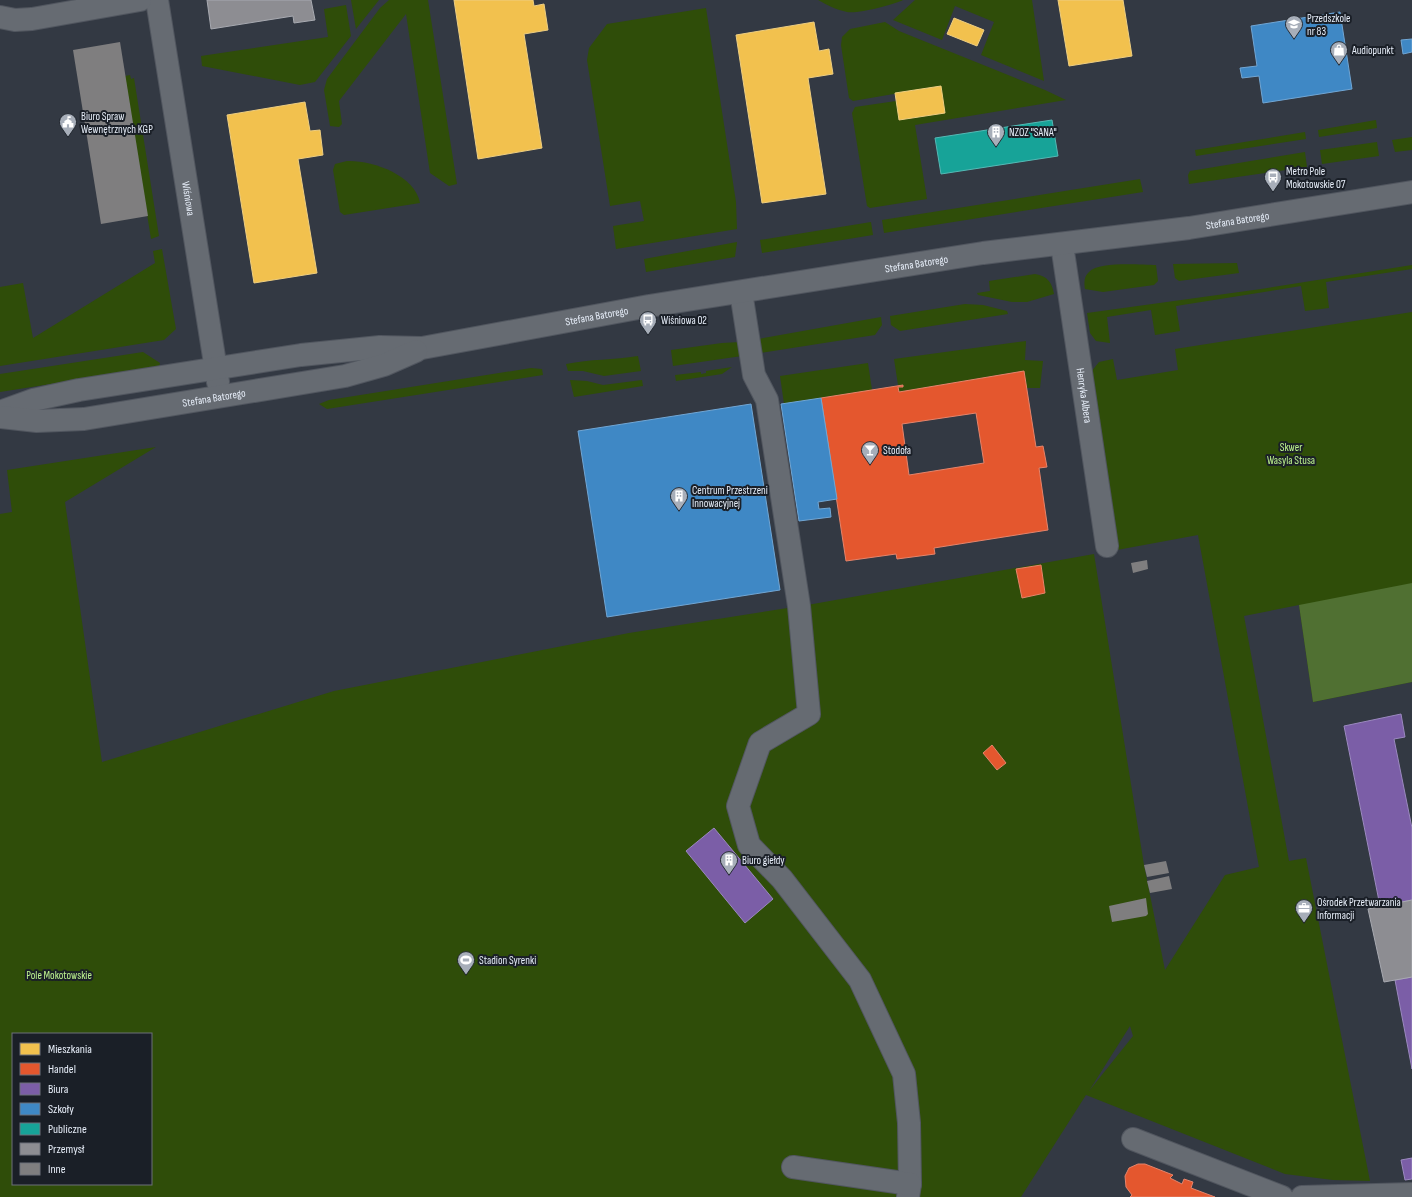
<svg xmlns="http://www.w3.org/2000/svg" width="1412" height="1197" font-family="'Sofia Sans Condensed',sans-serif">
  <style>
    .green { fill: #2f4d09; fill-rule: evenodd }
    .forest { fill: #507032 }
    .homes { fill: #f2c14e; stroke: #eece81 }
    .shops { fill: #e4572e; stroke: #e5846b; fill-rule: evenodd }
    .offices { fill: #7b5ea7; stroke: #9b89bf }
    .schools { fill: #3f88c5; stroke: #71a6d4 }
    .public { fill: #17a398; stroke: #55b9b5 }
    .industry { fill: #8d8d92; stroke: #a8aab1 }
    .building { fill: #7f7e7f }
    .lines { fill: none; stroke-linecap: round; stroke-linejoin: round }
    .minor-casing { stroke: #51565f; stroke-width: 24 }
    .minor { stroke: #666b72; stroke-width: 22 }
    .labels { text-anchor: middle; dominant-baseline: central; stroke-width: 4; stroke-linejoin: round; paint-order: stroke }
    .poi-label { font-size: 11px; fill: #e6edf8; stroke: #1a1f27; text-anchor: start }
    .street-label { font-size: 11px; fill: #e6edf8; stroke: #1a1f27 }
    .park-label { font-size: 11px; fill: #bff590; stroke: #1a1f27 }
  </style>
  <rect width="100%" height="100%" fill="#333943"/>
  <g class="green">
    <polygon points="351,0 379,0 356,29"/>
    <polygon points="389,0 428,0 457,184 449,186 430,173 406,14 339,101 342,124 339,127 330,126 324,90 327,79 380,8"/>
    <path d="M818,0H903C893,5 858,14 847,12C837,10 827,5 818,0Z"/>
    <polygon points="915,0 1032,0 1044,81 981,55 994,22 955,6 942,40 893,20"/>
    <polygon points="346,5 351,36 315,82 300,85 202,66 201,56 328,37 324,9"/>
    <polygon points="706,8 736,202 737,229 616,249 613,226 644,221 640,201 610,206 587,60 589,48 607,24"/>
    <polygon points="885,22 899,31 1045,90 1066,100 915,125 927,199 870,208 867,206 852,113 855,107 896,101 899,120 945,113 940,86 853,101 849,98 841,45 842,37 850,29"/>
    <polygon points="130,75 131,79 134,78 159,236 151,239 125,76"/>
    <polygon points="1376,120 1377,128 1319,137 1318,130"/>
    <polygon points="1305,132 1306,139 1196,156 1195,150"/>
    <polygon points="1412,137 1412,150 1395,152 1392,140"/>
    <polygon points="1377,142 1379,156 1322,164 1320,150"/>
    <polygon points="1305,152 1307,167 1189,184 1188,175 1190,171"/>
    <path d="M347,161C372,160 415,175 420,203L344,215L340,212L333,170L335,164Z"/>
    <polygon points="1140,179 1143,192 884,233 882,220"/>
    <polygon points="871,222 873,235 762,253 760,240"/>
    <polygon points="737,242 735,257 646,272 644,259"/>
    <polygon points="162,249 176,329 164,340 0,366 0,287 23,283 33,338 155,263 153,251"/>
    <polygon points="1237,263 1239,273 1179,281 1175,278 1173,264"/>
    <path d="M1156,265L1158,281L1154,285L1103,292L1085,289C1084,283 1084,276 1089,272C1099,261 1141,265 1156,265Z"/>
    <polygon points="1412,265 1412,269 1326,282 1329,308 1305,311 1301,286 1176,306 1180,331 1155,335 1151,310 1107,317 1110,343 1096,341 1090,333 1087,313 1261,289"/>
    <path d="M1035,274C1048,276 1052,283 1054,294L1027,302H1012L978,295L977,293L990,291L989,281Z"/>
    <polygon points="965,304 983,305 1007,311 1008,314 900,331 891,325 890,316"/>
    <path d="M1412,312V682L1313,702L1299,605L1244,616L1289,861L1306,858L1370,1181L1333,1180L1285,1174L1086,1095L1021,1197H0V514L12,512L7,470L156,447L65,502L102,762L334,691L629,633L813,604L1094,554L1144,865L1165,970L1225,875L1259,867L1198,535L1117,550L1111,520L1091,372L1099,362L1113,359L1117,380L1178,370L1175,349ZM1130,1026L1133,1036L1089,1091ZM13,1034H151V1184H13Z"/>
    <polygon points="881,317 882,325 875,335 760,353 758,339"/>
    <polygon points="1026,341 1025,360 1043,361 1040,388 1026,388 1023,371 899,392 898,387 903,387 903,385 898,385 894,359"/>
    <polygon points="740,342 742,356 673,366 671,350 722,343"/>
    <polygon points="143,352 160,363 159,367 0,392 0,374"/>
    <path d="M638,356L641,371L604,376L583,371H568L566,364C590,359 614,360 638,356Z"/>
    <polygon points="868,363 872,390 784,404 780,376"/>
    <polygon points="732,367 722,374 676,381 675,375 701,372 701,374 706,373 706,371"/>
    <polygon points="531,368 542,369 543,375 327,409 319,404 329,400"/>
    <polygon points="570,380 587,381 603,385 642,380 643,386 574,397"/>
  </g>
  <polygon class="forest" points="1412,583 1412,682 1313,702 1299,605"/>
  <g class="homes">
    <polygon points="454,0 533,0 534,6 544,4 548,30 524,34 542,148 478,159"/>
    <polygon points="1058,0 1123,0 1132,56 1069,66"/>
    <polygon points="954,18 984,30 977,46 947,34"/>
    <polygon points="814,22 819,51 829,49 833,74 808,78 826,194 762,203 736,35"/>
    <polygon points="941,86 945,113 899,120 895,93"/>
    <polygon points="305,102 310,131 320,130 323,155 298,159 317,273 254,283 227,115"/>
  </g>
  <g class="shops">
    <path d="M1024,371L1036,447L1043,446L1047,467L1039,468L1048,530L934,548L935,554L897,559L896,554L846,561L821,398L903,385V387H898L899,392ZM976,413L984,463L909,475L902,424Z"/>
    <polygon points="1041,565 1045,593 1022,598 1016,569"/>
    <polygon points="992,745 1006,763 997,770 983,753"/>
    <polygon points="1138,1164 1145,1164 1173,1175 1170,1178 1182,1184 1184,1179 1193,1182 1191,1188 1215,1197 1130,1197 1132,1195 1126,1187 1125,1176 1129,1168"/>
  </g>
  <g class="offices">
    <polygon points="1401,714 1405,737 1394,739 1412,828 1412,900 1380,906 1344,726"/>
    <polygon points="714,828 773,899 745,923 686,851"/>
    <polygon points="1412,977 1412,1069 1395,980"/>
    <polygon points="1412,1158 1412,1179 1405,1180 1401,1160"/>
  </g>
  <g class="schools">
    <polygon points="1340,12 1352,89 1263,103 1259,76 1242,78 1240,68 1257,66 1251,26"/>
    <polygon points="1412,39 1412,52 1403,54 1401,40"/>
    <polygon points="821,398 837,499 818,502 819,509 830,508 831,517 799,521 781,404"/>
    <polygon points="751,404 780,590 607,617 578,431"/>
  </g>
  <polygon class="public" points="1052,120 1058,156 941,174 935,138"/>
  <g class="industry">
    <polygon points="207,0 311,0 315,20 294,23 293,16 211,29"/>
    <polygon points="1412,900 1412,977 1384,982 1368,909"/>
  </g>
  <g class="building">
    <polygon points="120,42 148,216 101,224 73,50"/>
    <polygon points="1147,560 1148,569 1133,573 1131,563"/>
    <polygon points="1166,861 1169,873 1147,877 1144,865"/>
    <polygon points="1169,876 1172,889 1150,893 1147,881"/>
    <polygon points="1146,898 1148,914 1146,916 1112,922 1109,906"/>
  </g>
  <g class="lines">
    <g class="minor-casing">
      <g id="minor">
        <path id="s1" d="M157,0L218,382"/>
        <polyline points="0,17 15,20 32,19 140,0"/>
        <path id="s2" d="M1062,245L1107,546"/>
        <polyline points="741,292 754,375 767,400 799,606 809,714 760,743 738,806 749,845 782,879 860,980 904,1074 909,1123 910,1184 908,1197"/>
        <path id="s3" d="M0,412L33,400L79,390L301,355L380,347L422,348L649,306L983,253L1189,228L1412,192"/>
        <path id="s4" d="M0,417L37,421L84,419L345,376L384,365L416,351"/>
        <polyline points="1133,1139 1282,1197"/>
        <polyline points="793,1167 910,1184"/>
        <polyline points="1302,1197 1412,1194"/>
      </g>
    </g>
    <use href="#minor" class="minor"/>
  </g>
  <defs>
    <g id="school-pin" transform="scale(0.9)"><path d="M0 17L-7.5 6A9.5 9.5 0 1 1 7.5 6Z" fill="#a7aeb9" stroke="#1a1f27"/><path d="M0-5L7-2L0 1L-7-2ZM-4 1L0 2.5L4 1V4Q0 6-4 4Z" fill="#fff"/></g>
    <g id="shop-pin" transform="scale(0.9)"><path d="M0 17L-7.5 6A9.5 9.5 0 1 1 7.5 6Z" fill="#a7aeb9" stroke="#1a1f27"/><path d="M-5-2.5h2.3a2.7 3.5 0 0 1 5.4 0H5L5.5 6h-11ZM-1.5-2.5h3a1.5 2.3 0 0 0-3 0Z" fill="#fff"/></g>
    <g id="civic-pin" transform="scale(0.9)"><path d="M0 17L-7.5 6A9.5 9.5 0 1 1 7.5 6Z" fill="#a7aeb9" stroke="#1a1f27"/><path d="M-.6-6.5H3V-4.5H.6V-3L4-1V1h2V6H-6V1h2V-1L-.6-3ZM-1.2 2.5V6h2.4V2.5Z" fill="#fff"/></g>
    <g id="building-pin" transform="scale(0.9)"><path d="M0 17L-7.5 6A9.5 9.5 0 1 1 7.5 6Z" fill="#a7aeb9" stroke="#1a1f27"/><path d="M-4-6H4V6H1V3H-1V6H-4ZM-2.5-4.3h1.7v1.8h-1.7ZM.8-4.3h1.7v1.8H.8ZM-2.5-1h1.7V.8h-1.7ZM.8-1h1.7V.8H.8Z" fill="#fff"/></g>
    <g id="bus-pin" transform="scale(0.9)"><path d="M0 17L-7.5 6A9.5 9.5 0 1 1 7.5 6Z" fill="#a7aeb9" stroke="#1a1f27"/><path d="M-5-6H5V4H4V6H2V4H-2V6H-4V4H-5ZM-3.5-4V0h7V-4ZM-3.5 1.2v1.5H-2V1.2ZM2 1.2v1.5H3.5V1.2Z" fill="#fff"/></g>
    <g id="bar-pin" transform="scale(0.9)"><path d="M0 17L-7.5 6A9.5 9.5 0 1 1 7.5 6Z" fill="#a7aeb9" stroke="#1a1f27"/><path d="M-6-5H6L.8 .8V4.5H3.5V6h-7V4.5H-.8V.8Z" fill="#fff"/></g>
    <g id="office-pin" transform="scale(0.9)"><path d="M0 17L-7.5 6A9.5 9.5 0 1 1 7.5 6Z" fill="#a7aeb9" stroke="#1a1f27"/><path d="M-6-3h4V-5.5h4V-3h4V5H-6ZM-1-4.5V-3h2v-1.5ZM-6 0V1H6V0Z" fill="#fff"/></g>
    <g id="stadium-pin" transform="scale(0.9)"><path d="M0 17L-7.5 6A9.5 9.5 0 1 1 7.5 6Z" fill="#a7aeb9" stroke="#1a1f27"/><path d="M0-5a6.5 5 0 1 0 0 10a6.5 5 0 1 0 0-10ZM-3.5-1.8h7v3.6h-7Z" fill="#fff"/></g>
  </defs>
  <g fill-rule="evenodd">
    <use href="#school-pin" x="1294" y="24"/>
    <use href="#shop-pin" x="1339" y="50"/>
    <use href="#civic-pin" x="68" y="122"/>
    <use href="#building-pin" x="996" y="132"/>
    <use href="#bus-pin" x="1273" y="177"/>
    <use href="#bus-pin" x="648" y="320"/>
    <use href="#bar-pin" x="870" y="450"/>
    <use href="#building-pin" x="679" y="496"/>
    <use href="#building-pin" x="729" y="860"/>
    <use href="#office-pin" x="1304" y="908"/>
    <use href="#stadium-pin" x="466" y="960"/>
  </g>
  <g class="labels">
    <g class="poi-label">
      <text x="1307" y="18">Przedszkole<tspan x="1307" dy="13">nr 83</tspan></text>
      <text x="1352" y="50">Audiopunkt</text>
      <text x="81" y="116">Biuro Spraw<tspan x="81" dy="13">Wewnętrznych KGP</tspan></text>
      <text x="1009" y="132">NZOZ "SANA"</text>
      <text x="1286" y="171">Metro Pole<tspan x="1286" dy="13">Mokotowskie 07</tspan></text>
      <text x="661" y="320">Wiśniowa 02</text>
      <text x="883" y="450">Stodoła</text>
      <text x="692" y="490">Centrum Przestrzeni<tspan x="692" dy="13">Innowacyjnej</tspan></text>
      <text x="742" y="860">Biuro giełdy</text>
      <text x="1317" y="902">Ośrodek Przetwarzania<tspan x="1317" dy="13">Informacji</tspan></text>
      <text x="479" y="960">Stadion Syrenki</text>
    </g>
    <g class="street-label">
      <text stroke="none"><textPath href="#s1" startOffset="201">Wiśniowa</textPath></text>
      <text stroke="none"><textPath href="#s3" startOffset="1254">Stefana Batorego</textPath></text>
      <text stroke="none"><textPath href="#s3" startOffset="930">Stefana Batorego</textPath></text>
      <text stroke="none"><textPath href="#s3" startOffset="606">Stefana Batorego</textPath></text>
      <text stroke="none"><textPath href="#s2" startOffset="152">Henryka Albera</textPath></text>
      <text stroke="none"><textPath href="#s4" startOffset="216">Stefana Batorego</textPath></text>
    </g>
    <g class="park-label">
      <text x="1291" y="447">Skwer<tspan x="1291" dy="13">Wasyla Stusa</tspan></text>
      <text x="59" y="975">Pole Mokotowskie</text>
    </g>
  </g>
  <rect x="12" y="1033" width="140" height="152" fill="#1a1f27" stroke="#6c717b"/>
  <rect x="20" y="1043" width="20" height="12" fill="#f2c14e" stroke="#6c717b"/>
  <text x="48" y="1053" font-size="12" fill="#e6edf8">Mieszkania</text>
  <rect x="20" y="1063" width="20" height="12" fill="#e4572e" stroke="#6c717b"/>
  <text x="48" y="1073" font-size="12" fill="#e6edf8">Handel</text>
  <rect x="20" y="1083" width="20" height="12" fill="#7b5ea7" stroke="#6c717b"/>
  <text x="48" y="1093" font-size="12" fill="#e6edf8">Biura</text>
  <rect x="20" y="1103" width="20" height="12" fill="#3f88c5" stroke="#6c717b"/>
  <text x="48" y="1113" font-size="12" fill="#e6edf8">Szkoły</text>
  <rect x="20" y="1123" width="20" height="12" fill="#17a398" stroke="#6c717b"/>
  <text x="48" y="1133" font-size="12" fill="#e6edf8">Publiczne</text>
  <rect x="20" y="1143" width="20" height="12" fill="#8d8d92" stroke="#6c717b"/>
  <text x="48" y="1153" font-size="12" fill="#e6edf8">Przemysł</text>
  <rect x="20" y="1163" width="20" height="12" fill="#7f7e7f" stroke="#6c717b"/>
  <text x="48" y="1173" font-size="12" fill="#e6edf8">Inne</text>
</svg>
